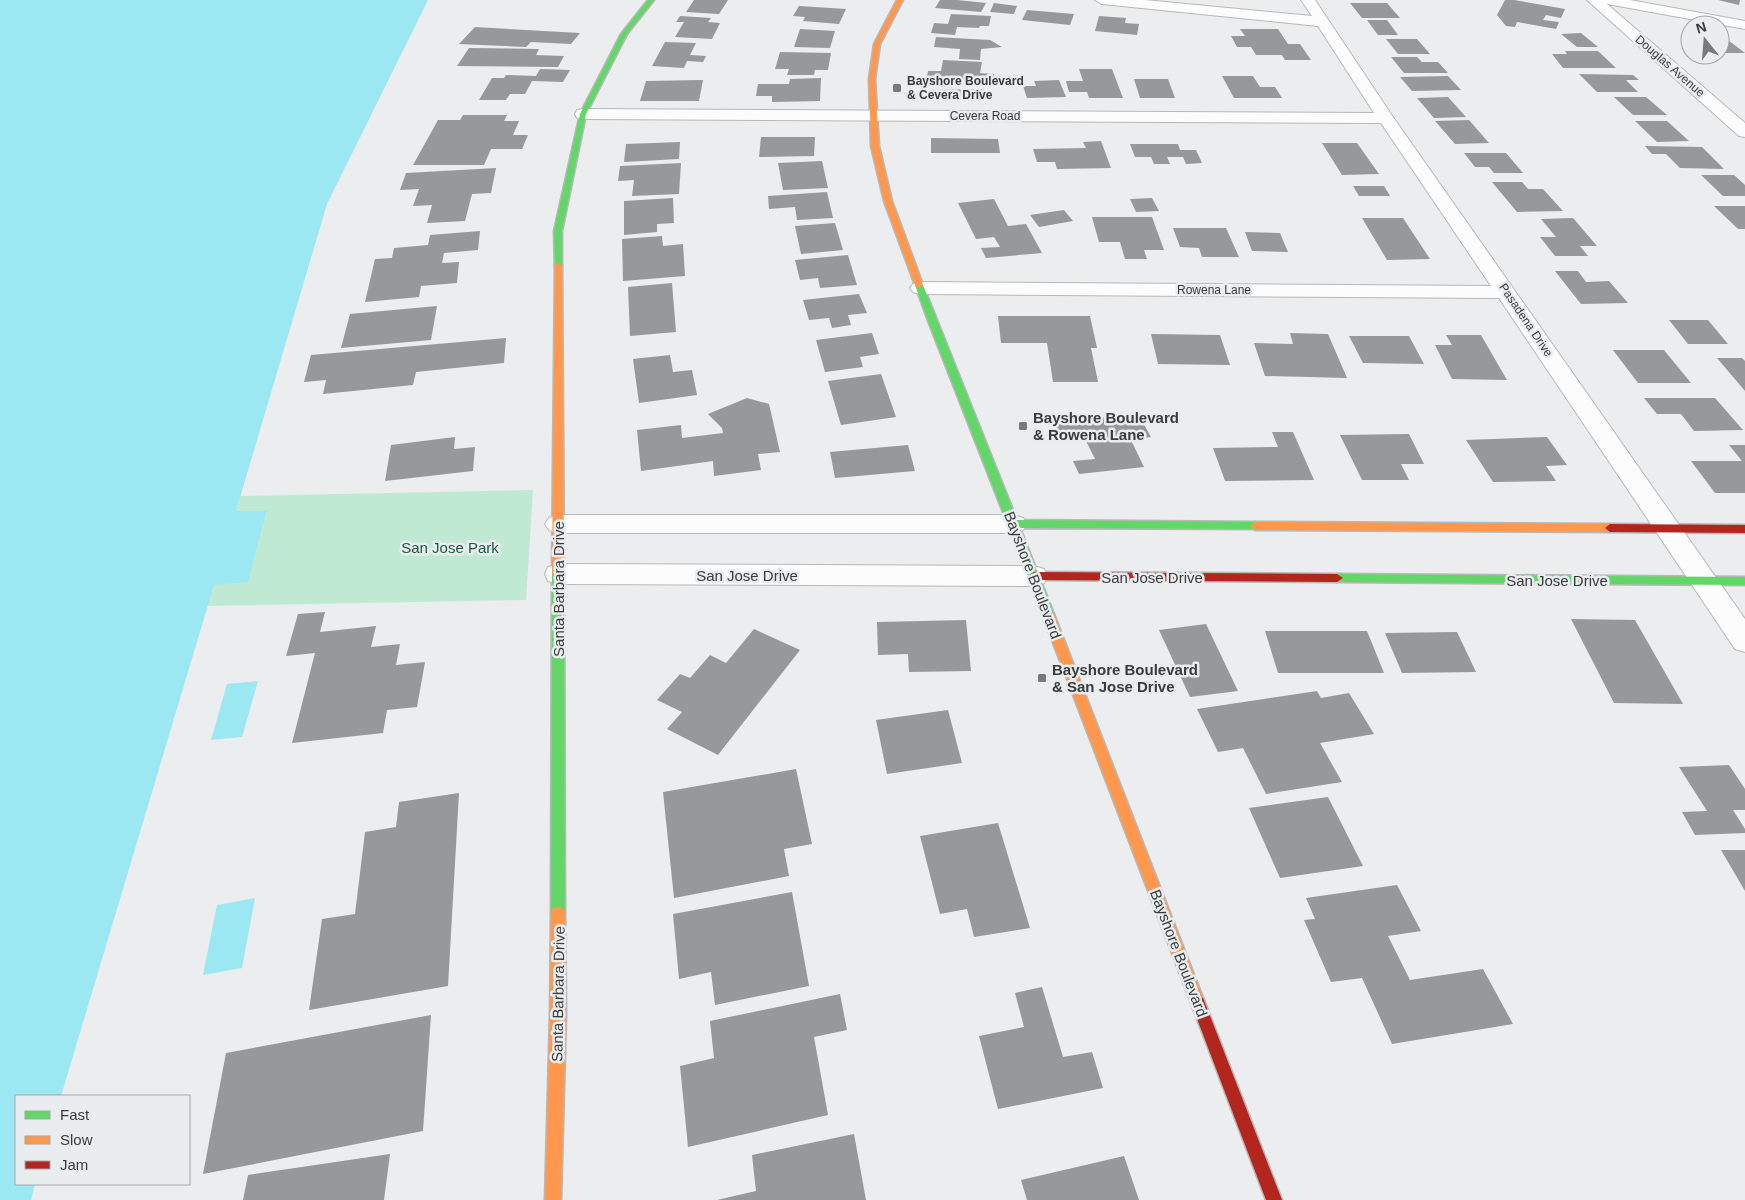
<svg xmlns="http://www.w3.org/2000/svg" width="1745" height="1200" font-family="Helvetica,sans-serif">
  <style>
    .green { fill: #c0e9d4 }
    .water { fill: #9ce8f2 }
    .building { fill: #969899 }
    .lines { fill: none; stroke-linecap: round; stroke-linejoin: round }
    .street-casing { stroke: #b6b8b9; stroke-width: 2 }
    .fast-casing { stroke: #b6b8b9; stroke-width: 3 }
    .slow-casing { stroke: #b6b8b9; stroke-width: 3 }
    .jam-casing { stroke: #b6b8b9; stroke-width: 3 }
    .street { fill: #fcfcfc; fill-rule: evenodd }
    .fast { fill: #63d668; fill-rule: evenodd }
    .slow { fill: #ff974d; fill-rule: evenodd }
    .jam { fill: #b3261e; fill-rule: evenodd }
    .poi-dot { fill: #78797a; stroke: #eaedef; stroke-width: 2 }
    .labels { text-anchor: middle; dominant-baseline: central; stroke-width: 5; stroke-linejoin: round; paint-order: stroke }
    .far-street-label { font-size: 12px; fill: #3a3b3b; stroke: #eaedef }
    .far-poi-label { font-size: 12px; font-weight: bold; fill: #3a3b3b; stroke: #eaedef; text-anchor: start }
    .poi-label { font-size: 15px; font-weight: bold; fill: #3a3b3b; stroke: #eaedef; text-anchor: start }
    .park-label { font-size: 15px; fill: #1b593d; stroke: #eaedef }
    .street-label { font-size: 15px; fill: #3a3b3b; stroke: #eaedef }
  </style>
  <rect width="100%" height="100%" fill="#ebedee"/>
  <polygon class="green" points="533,490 526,600 207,606 214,584 248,581 267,512 236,511 240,496"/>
  <g class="water">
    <polygon points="0,0 428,0 327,204 236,511 267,511 248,582 214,585 61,1096 16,1096 16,1184 35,1184 31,1200 0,1200"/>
    <polygon points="258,681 242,737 211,740 227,684"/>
    <polygon points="255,898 242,968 203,975 217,905"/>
  </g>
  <g class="building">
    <polygon points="694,0 728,0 719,14 686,12"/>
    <polygon points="940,0 957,0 986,3 981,12 935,8"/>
    <polygon points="1505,0 1514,0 1565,9 1561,18 1546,15 1543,20 1559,22 1556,29 1517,22 1515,27 1506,26 1497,15"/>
    <polygon points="1718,0 1740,0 1739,5"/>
    <polygon points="994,3 1017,6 1014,14 990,12"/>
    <polygon points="1350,3 1387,3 1400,18 1362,18"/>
    <polygon points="799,6 846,9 839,24 803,21 805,17 793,16"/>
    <polygon points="1027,10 1074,14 1070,25 1022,20"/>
    <polygon points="951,14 991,16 989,26 980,26 979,28 957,27 955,35 931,33 934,23 948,24"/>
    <polygon points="680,16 711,18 708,22 720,23 712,39 675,37 684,22 676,22"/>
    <polygon points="1099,16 1126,18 1125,23 1139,24 1137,35 1095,31"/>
    <polygon points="1367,20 1387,20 1398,35 1378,35"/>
    <polygon points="475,27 580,33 571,44 531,42 526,47 459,44"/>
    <polygon points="800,29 835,31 830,48 794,47"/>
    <polygon points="1240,29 1278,29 1288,44 1300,44 1311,60 1285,60 1282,55 1256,55 1251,47 1237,47 1231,36 1245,36"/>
    <polygon points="1581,33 1598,47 1577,47 1561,34"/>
    <polygon points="936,37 990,40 1002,47 981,49 980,60 959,59 960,49 934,47"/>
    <polygon points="1386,39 1417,39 1430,54 1398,54"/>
    <polygon points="1720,40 1728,40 1745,53 1720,53"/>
    <polygon points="665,42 696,43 690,55 706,56 703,62 687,61 684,68 652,66"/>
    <polygon points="469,48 539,49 536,55 564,56 558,67 457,66"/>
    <polygon points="1565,51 1598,51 1616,68 1563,68 1552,54 1567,54"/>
    <polygon points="780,52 831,53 828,70 815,70 814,75 787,75 789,69 775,69"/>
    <polygon points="1391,57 1417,57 1422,62 1438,62 1448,73 1404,73"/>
    <polygon points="943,60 982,62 980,73 994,74 993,85 926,82 928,71 941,71"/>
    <polygon points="540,69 570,70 563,82 532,81 525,94 510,94 506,100 479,100 492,78 504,78 506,75 536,76"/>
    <polygon points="1079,69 1112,69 1123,98 1089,98 1087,92 1069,92 1066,81 1083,81"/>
    <polygon points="1579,74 1633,75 1639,80 1626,80 1638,92 1597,92"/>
    <polygon points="1222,76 1253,76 1260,87 1275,87 1282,98 1234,98"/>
    <polygon points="1448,76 1461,90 1412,91 1400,77"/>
    <polygon points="821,78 820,101 772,102 772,96 756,96 758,84 789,84 790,79"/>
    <polygon points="1134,79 1168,79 1175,98 1140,98"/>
    <polygon points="703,80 699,101 640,101 646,81"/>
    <polygon points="1059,80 1066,97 1027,98 1023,86 1036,86 1034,81"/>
    <polygon points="982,89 984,100 929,100 928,90"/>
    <polygon points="1448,97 1466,117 1434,118 1417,98"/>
    <polygon points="1614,97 1646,97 1667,115 1633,115"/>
    <polygon points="463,115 507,115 504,121 519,121 513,135 528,135 522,149 491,149 484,165 413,165 438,120 460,120"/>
    <polygon points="1469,120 1489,143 1455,144 1435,121"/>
    <polygon points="1635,121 1667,121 1689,141 1657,142"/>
    <polygon points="761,137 815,137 814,156 759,157"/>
    <polygon points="931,138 998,139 1000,153 931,153"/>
    <polygon points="1101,141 1111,168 1057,169 1055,162 1037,162 1033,149 1086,148 1083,142"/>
    <polygon points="680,142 679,159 624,162 626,144"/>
    <polygon points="1322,143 1357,143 1379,174 1342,175"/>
    <polygon points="1130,144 1178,144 1180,150 1196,150 1202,163 1186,164 1183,157 1167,157 1170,164 1154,164 1151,157 1135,157"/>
    <polygon points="1645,146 1702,147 1724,169 1680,168 1666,154 1652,154"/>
    <polygon points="1464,153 1506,153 1523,173 1494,173 1489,167 1475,167"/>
    <polygon points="822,161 828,188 783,190 778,163"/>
    <polygon points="681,163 679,194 632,196 634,180 618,181 620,166"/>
    <polygon points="496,168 491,193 472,194 465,221 427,223 432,205 413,206 419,189 400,190 406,173"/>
    <polygon points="1701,175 1734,175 1745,185 1745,196 1723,196"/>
    <polygon points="1492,182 1522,182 1528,189 1543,189 1563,211 1517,212"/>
    <polygon points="1353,186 1384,186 1390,196 1359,196"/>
    <polygon points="827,192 833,218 797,220 795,207 769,209 768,196"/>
    <polygon points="673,198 674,223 657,224 657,232 624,235 624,201"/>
    <polygon points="1152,198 1159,211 1136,212 1130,199"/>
    <polygon points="994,199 1008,226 1026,224 1042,253 986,258 981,248 1000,247 994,237 976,239 958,203"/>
    <polygon points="1714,206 1745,206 1745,229 1738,229"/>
    <polygon points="1064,210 1073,221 1039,227 1030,215"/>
    <polygon points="1092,217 1152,217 1164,250 1144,250 1147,259 1125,259 1120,242 1099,242"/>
    <polygon points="1362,218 1403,218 1430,259 1387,260"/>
    <polygon points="1573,218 1597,246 1580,246 1588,256 1555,256 1540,237 1556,237 1541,219"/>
    <polygon points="835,223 843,250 801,254 795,226"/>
    <polygon points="1173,228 1226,228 1239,257 1202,257 1199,248 1180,247"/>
    <polygon points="480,231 478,250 444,253 442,263 459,262 457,283 421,286 419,297 365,302 375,259 392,258 394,248 428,245 430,235"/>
    <polygon points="1245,232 1280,233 1288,252 1252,251"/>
    <polygon points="662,236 663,246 683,244 685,276 623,281 622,239"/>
    <polygon points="848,255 857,285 820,288 818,278 800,280 795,260"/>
    <polygon points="1555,271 1578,271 1586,282 1609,281 1628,303 1581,304"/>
    <polygon points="672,283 676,332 630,336 628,287"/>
    <polygon points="859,294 867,313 848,315 851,325 832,328 829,318 809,320 803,300"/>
    <polygon points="437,306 431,340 341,348 350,314"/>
    <polygon points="998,316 1090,316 1097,348 1091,348 1098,382 1053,382 1047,343 1001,343"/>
    <polygon points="1669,320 1708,320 1728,344 1688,344"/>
    <polygon points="872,333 879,354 860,357 863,367 825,372 816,340"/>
    <polygon points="1290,333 1328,334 1347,378 1265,376 1254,343 1293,344"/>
    <polygon points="1151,334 1220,335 1230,365 1158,364"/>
    <polygon points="1446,335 1481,335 1507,380 1452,379 1435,345 1452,345"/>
    <polygon points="1349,336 1409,336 1424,364 1363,363"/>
    <polygon points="506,338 504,363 416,372 413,385 323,394 326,380 304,382 311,355"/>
    <polygon points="1613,350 1664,350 1691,383 1638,383"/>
    <polygon points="670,355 673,372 692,370 697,395 639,403 633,359"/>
    <polygon points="1717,358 1742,358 1745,361 1745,391"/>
    <polygon points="881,374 896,417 841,425 828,381"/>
    <polygon points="747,398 769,404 780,452 758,454 761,470 714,476 713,461 641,471 637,430 681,425 682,438 723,433 722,428 708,414"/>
    <polygon points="1644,398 1715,398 1743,430 1694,431 1681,414 1657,414"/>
    <polygon points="1138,414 1151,437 1131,440 1144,467 1079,474 1073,461 1095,459 1085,439 1058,442 1050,423"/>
    <polygon points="1272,432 1293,432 1314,480 1225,481 1213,448 1278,447"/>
    <polygon points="1409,434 1424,464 1401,464 1409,480 1362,480 1340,435"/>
    <polygon points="455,437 454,449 475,447 473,471 385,481 391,445"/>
    <polygon points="1547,437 1567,465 1546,466 1556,481 1493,482 1466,440"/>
    <polygon points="908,445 915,471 835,478 830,452"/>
    <polygon points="1729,445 1745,445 1745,493 1715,493 1691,461 1742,461"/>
    <polygon points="325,612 320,632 376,626 371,647 400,644 396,665 425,662 417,707 387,710 383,733 292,743 315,653 286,656 298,614"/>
    <polygon points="1571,619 1635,620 1683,704 1614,703"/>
    <polygon points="966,620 971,671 909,672 908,654 878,655 877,622"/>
    <polygon points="1206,624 1238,691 1190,697 1159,630"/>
    <polygon points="754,629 800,650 718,755 667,729 682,712 657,700 680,674 690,678 710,655 726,663"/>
    <polygon points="1265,631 1367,631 1384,673 1278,673"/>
    <polygon points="1457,632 1476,672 1402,673 1385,633"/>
    <polygon points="1317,691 1321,698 1349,693 1374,734 1320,743 1342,782 1266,794 1243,748 1218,752 1197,709"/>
    <polygon points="948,710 962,763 887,774 876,720"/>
    <polygon points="1729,765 1745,789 1745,810 1733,810 1745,829 1745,833 1695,835 1682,812 1707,811 1679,767"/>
    <polygon points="796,769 812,844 784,849 789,876 674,898 663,792"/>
    <polygon points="459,793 448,986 309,1010 322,919 355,914 365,832 396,827 399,802"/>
    <polygon points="1328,797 1363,866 1280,878 1249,808"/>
    <polygon points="998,823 1030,928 974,937 967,909 940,914 920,836"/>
    <polygon points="1721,850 1745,850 1745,891"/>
    <polygon points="1397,885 1421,931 1388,936 1410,980 1483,969 1513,1024 1392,1044 1362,978 1331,982 1304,920 1315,919 1306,898"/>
    <polygon points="792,892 809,986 715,1005 711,972 679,979 673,914"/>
    <polygon points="1042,987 1063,1057 1092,1052 1103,1088 998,1109 979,1036 1024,1027 1015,993"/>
    <polygon points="840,994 847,1030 814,1037 828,1115 688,1147 680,1066 714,1058 710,1021"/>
    <polygon points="431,1015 423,1131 203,1174 226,1053"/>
    <polygon points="854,1134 866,1200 717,1200 756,1191 752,1155"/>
    <polygon points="390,1154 384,1200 243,1200 248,1175"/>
    <polygon points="1124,1156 1139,1200 1027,1200 1021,1180"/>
  </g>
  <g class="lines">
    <g class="street-casing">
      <g id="street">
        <polygon points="1095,0 1145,0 1312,16 1301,0 1315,0 1393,117 1745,619 1745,652 1735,649 1499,298 920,294 913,292 910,288 913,284 920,282 1491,286 1381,123 583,119 577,118 575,114 577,110 583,109 1374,113 1318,26 1102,4"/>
        <polygon points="1587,0 1630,0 1745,21 1745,29 1607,4 1745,123 1745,137 1739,136"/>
        <polygon points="558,515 1014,515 1023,518 1027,524 1023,530 1014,533 558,533 549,530 545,524 549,518"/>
        <polygon points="558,564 1034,566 1044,569 1047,576 1044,583 1034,586 558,584 548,581 545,574 548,567"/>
      </g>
    </g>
    <g class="fast-casing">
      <g id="fast">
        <polygon points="648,0 654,0 627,34 586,114 562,231 562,265 555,267 554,231 580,114 621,34"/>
        <polygon points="919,282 923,285 1017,520 1255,522 1259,523 1260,526 1259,529 1020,528 1054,614 1052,617 1044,617 930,326 915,285"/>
        <polygon points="558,570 564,574 565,913 563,918 558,919 553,918 551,913 552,574"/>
        <polygon points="1337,574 1745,577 1745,585 1337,582 1331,578"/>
      </g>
    </g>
    <g class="slow-casing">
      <g id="slow">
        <polygon points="897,0 903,0 880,44 875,79 879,146 892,201 923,285 919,288 915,285 884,201 871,146 869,79 874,44"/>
        <polygon points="555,263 562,265 564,574 558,578 552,574"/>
        <polygon points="1255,522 1610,524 1615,528 1610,532 1255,530 1250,526"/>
        <polygon points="1048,610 1054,614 1205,1003 1203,1008 1198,1010 1193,1008 1191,1003 1042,614"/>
        <polygon points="558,907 563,908 565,913 566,1014 561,1200 545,1200 550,1014 551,913 553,908"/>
      </g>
    </g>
    <g class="jam-casing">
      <g id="jam">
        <polygon points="1610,524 1745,525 1745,533 1610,532 1605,528"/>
        <polygon points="1034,572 1337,574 1343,578 1337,582 1034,580 1028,576"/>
        <polygon points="1198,996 1203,998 1205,1003 1282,1200 1266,1200 1191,1003 1193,998"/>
      </g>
    </g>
    <use href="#street" class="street"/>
    <use href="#fast" class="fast"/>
    <use href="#slow" class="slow"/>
    <use href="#jam" class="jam"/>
  </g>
  <g class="poi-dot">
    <rect x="892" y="83" width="10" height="10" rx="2.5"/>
    <rect x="1018" y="421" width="10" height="10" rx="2.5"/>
    <rect x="1037" y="673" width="10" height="10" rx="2.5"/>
  </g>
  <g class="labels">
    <g class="far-street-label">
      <text transform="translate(1670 66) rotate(41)">Douglas Avenue</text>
      <text x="985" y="116">Cevera Road</text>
      <text x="1214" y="290">Rowena Lane</text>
      <text transform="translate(1526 320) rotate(56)">Pasadena Drive</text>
    </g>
    <g class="far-poi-label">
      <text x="907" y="81">Bayshore Boulevard<tspan x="907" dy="14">&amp; Cevera Drive</tspan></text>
    </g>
    <g class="poi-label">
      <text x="1033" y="417">Bayshore Boulevard<tspan x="1033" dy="17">&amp; Rowena Lane</tspan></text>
      <text x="1052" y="669">Bayshore Boulevard<tspan x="1052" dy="17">&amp; San Jose Drive</tspan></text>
    </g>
    <g class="park-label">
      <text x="450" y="547">San Jose Park</text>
    </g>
    <g class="street-label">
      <text x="747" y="575">San Jose Drive</text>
      <text transform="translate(1033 575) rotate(69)">Bayshore Boulevard</text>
      <text x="1152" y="577">San Jose Drive</text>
      <text x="1557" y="580">San Jose Drive</text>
      <text transform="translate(558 589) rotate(-90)">Santa Barbara Drive</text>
      <text transform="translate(1179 953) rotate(69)">Bayshore Boulevard</text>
      <text transform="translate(558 994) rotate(-89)">Santa Barbara Drive</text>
    </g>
  </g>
  <rect x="15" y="1095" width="175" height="90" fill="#eaedef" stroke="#a4a6a7"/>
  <rect x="25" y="1111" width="25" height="8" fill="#63d668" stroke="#a4a6a7"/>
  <text x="60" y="1120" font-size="15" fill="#3a3b3b">Fast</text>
  <rect x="25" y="1136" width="25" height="8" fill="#ff974d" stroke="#a4a6a7"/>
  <text x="60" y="1145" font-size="15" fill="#3a3b3b">Slow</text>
  <rect x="25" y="1161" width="25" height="8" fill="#b3261e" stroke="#a4a6a7"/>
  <text x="60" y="1170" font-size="15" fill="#3a3b3b">Jam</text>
  <g transform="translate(1705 40) rotate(343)"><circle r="24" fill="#eaedef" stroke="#a4a6a7"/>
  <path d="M0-4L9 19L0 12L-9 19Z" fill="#78797a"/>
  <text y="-8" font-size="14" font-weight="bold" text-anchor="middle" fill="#3a3b3b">N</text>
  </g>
</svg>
